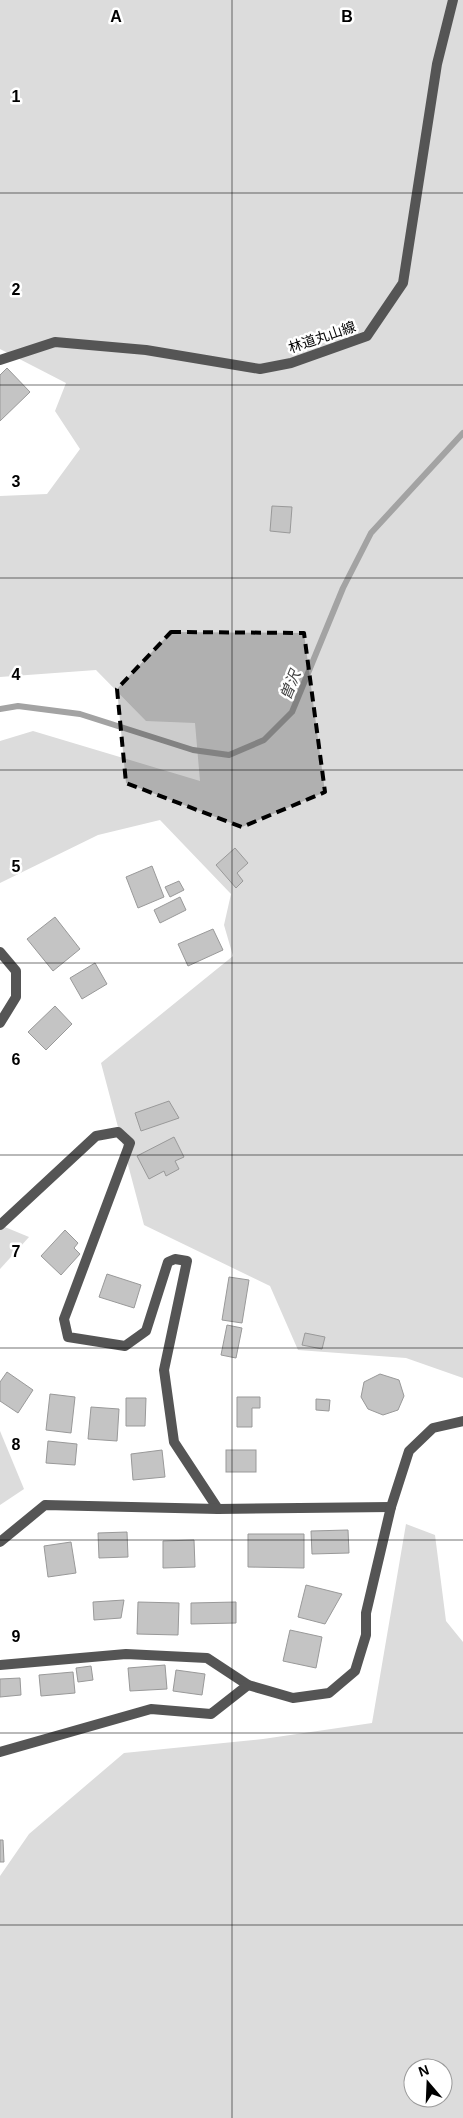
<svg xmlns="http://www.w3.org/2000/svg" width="463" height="2118" font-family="Helvetica,'Noto Sans JP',sans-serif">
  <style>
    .green { fill: #dcdcdc; fill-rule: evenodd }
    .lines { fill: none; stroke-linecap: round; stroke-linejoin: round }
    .stream { stroke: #a3a3a3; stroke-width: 6 }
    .building { fill: #c4c4c4; stroke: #999 }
    .street { stroke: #555; stroke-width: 10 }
    .marked { fill: #000; fill-opacity: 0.2; stroke: #000; stroke-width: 4; stroke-dasharray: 10 6; stroke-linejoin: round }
    .grid { fill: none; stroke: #000; stroke-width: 1; stroke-opacity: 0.55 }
    .labels { text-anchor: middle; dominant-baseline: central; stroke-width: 5; stroke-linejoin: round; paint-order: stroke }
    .street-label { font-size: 14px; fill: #000; stroke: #fff }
    .water-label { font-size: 15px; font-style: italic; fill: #444; stroke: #fff }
    .grid-label { font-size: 16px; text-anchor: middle; font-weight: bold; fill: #000; stroke: #fff; stroke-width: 5; stroke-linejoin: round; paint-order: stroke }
  </style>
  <rect width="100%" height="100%" fill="#fff"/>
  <g class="green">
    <polygon points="0,0 463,0 463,1378 406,1358 298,1350 270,1286 144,1225 101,1063 233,956 224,925 231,894 160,820 98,835 0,883 0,741 33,731 200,781 195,723 146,721 96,670 0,677 0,496 47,494 80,449 55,411 66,383 0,349"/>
    <polygon points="0,1225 29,1237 0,1269"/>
    <polygon points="0,1431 24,1489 0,1505"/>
    <path d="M406,1524L435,1535L446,1621L463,1642V2118H0V1876L29,1834L124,1753L263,1739L372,1723ZM413,2068H443V2098H413Z"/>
  </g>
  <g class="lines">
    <polyline class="stream" points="0,709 18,706 80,714 193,750 229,755 264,740 292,712 343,588 371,533 463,433"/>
  </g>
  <g class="building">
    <polygon points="7,368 30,392 0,421 0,375"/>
    <polygon points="272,506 292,507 290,533 270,531"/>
    <polygon points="235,848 248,863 237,873 243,881 236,888 216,865"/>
    <polygon points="152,866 164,897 138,908 126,877"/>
    <polygon points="179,881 184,890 170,897 165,887"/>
    <polygon points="180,897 186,910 160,923 154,910"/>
    <polygon points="55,917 80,949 53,971 27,939"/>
    <polygon points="213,929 223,950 188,966 178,944"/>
    <polygon points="95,963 107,984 82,999 70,978"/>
    <polygon points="55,1006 72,1024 46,1050 28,1032"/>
    <polygon points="169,1101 179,1118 141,1131 135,1113"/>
    <polygon points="174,1137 184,1157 175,1161 179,1169 166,1176 164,1171 149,1179 137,1156"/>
    <polygon points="65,1230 78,1243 74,1248 80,1254 61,1275 41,1256"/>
    <polygon points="107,1274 141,1285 134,1308 99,1297"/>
    <polygon points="229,1277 249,1280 242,1323 222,1320"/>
    <polygon points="227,1325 242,1328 236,1358 221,1355"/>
    <polygon points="305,1333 325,1337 322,1349 302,1345"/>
    <polygon points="7,1372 33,1390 18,1413 0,1401 0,1382"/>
    <polygon points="380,1374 399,1380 404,1396 398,1410 383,1415 368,1409 361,1397 364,1382"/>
    <polygon points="50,1394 75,1397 71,1433 46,1430"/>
    <polygon points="237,1397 260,1397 260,1408 252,1408 252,1427 237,1427"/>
    <polygon points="126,1398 146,1398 145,1426 126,1426"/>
    <polygon points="316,1399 330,1400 329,1411 316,1410"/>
    <polygon points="91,1407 119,1409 117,1441 88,1439"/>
    <polygon points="48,1441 77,1444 75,1465 46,1463"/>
    <polygon points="162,1450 165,1477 133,1480 131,1454"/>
    <rect x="226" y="1450" width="30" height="22"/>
    <polygon points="348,1530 349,1553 312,1554 311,1531"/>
    <polygon points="127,1532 128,1557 99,1558 98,1533"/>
    <polygon points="248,1534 304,1534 304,1568 248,1567"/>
    <polygon points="194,1540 195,1567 163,1568 163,1541"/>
    <polygon points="71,1542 76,1573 48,1577 44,1546"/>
    <polygon points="306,1585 342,1594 325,1624 298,1617"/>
    <polygon points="124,1600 121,1618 94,1620 93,1602"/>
    <polygon points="138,1602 179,1603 178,1635 137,1634"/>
    <polygon points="236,1602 236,1623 191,1624 191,1603"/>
    <polygon points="290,1630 322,1637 316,1668 283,1661"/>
    <polygon points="165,1665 167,1689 130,1691 128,1668"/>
    <polygon points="91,1666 93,1680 78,1682 76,1668"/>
    <polygon points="176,1670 205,1674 202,1695 173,1691"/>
    <polygon points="73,1672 75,1693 41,1696 39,1675"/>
    <polygon points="20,1678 21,1695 0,1697 0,1679"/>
    <polygon points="0,1840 3,1840 4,1862 0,1862"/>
  </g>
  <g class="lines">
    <g class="street">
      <polyline points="0,360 55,342 146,350 260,369 291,363 367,336 403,283 437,64 453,0"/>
      <polyline points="0,952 16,971 16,997 0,1023"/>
      <polyline points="0,1225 96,1136 118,1132 130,1143 64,1319 68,1337 125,1346 146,1331 168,1262 175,1259 187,1261 164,1370 174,1442 218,1509"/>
      <polyline points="0,1542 45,1505 218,1509 391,1507"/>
      <polyline points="0,1665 126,1654 207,1658 248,1685 293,1698 329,1693 355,1671 366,1635 366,1613 391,1507 409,1451 433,1428 463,1421"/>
      <polyline points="0,1752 151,1709 211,1714 248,1685"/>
    </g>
  </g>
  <path class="marked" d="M171,632L304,633L325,792L242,827L126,783L117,689Z"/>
  <path class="grid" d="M232,0V2118M0,193H463M0,385H463M0,578H463M0,770H463M0,963H463M0,1155H463M0,1348H463M0,1540H463M0,1733H463M0,1925H463"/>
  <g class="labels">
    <g class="street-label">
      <text transform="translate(322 337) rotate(-19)">林道丸山線</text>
    </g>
    <g class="water-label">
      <text transform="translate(290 685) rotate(-68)">曽沢</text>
    </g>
  </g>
  <g class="grid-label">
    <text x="116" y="22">A</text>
    <text x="347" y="22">B</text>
    <text x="16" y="102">1</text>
    <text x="16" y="295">2</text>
    <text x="16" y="487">3</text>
    <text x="16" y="680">4</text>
    <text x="16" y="872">5</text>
    <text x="16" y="1065">6</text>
    <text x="16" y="1257">7</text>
    <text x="16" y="1450">8</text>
    <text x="16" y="1642">9</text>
  </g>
  <g transform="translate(428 2083) rotate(341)"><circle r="24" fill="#ffffff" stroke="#999999"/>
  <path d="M0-4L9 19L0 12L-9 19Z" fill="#000000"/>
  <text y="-8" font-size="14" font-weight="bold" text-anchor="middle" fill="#000000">N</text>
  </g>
</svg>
